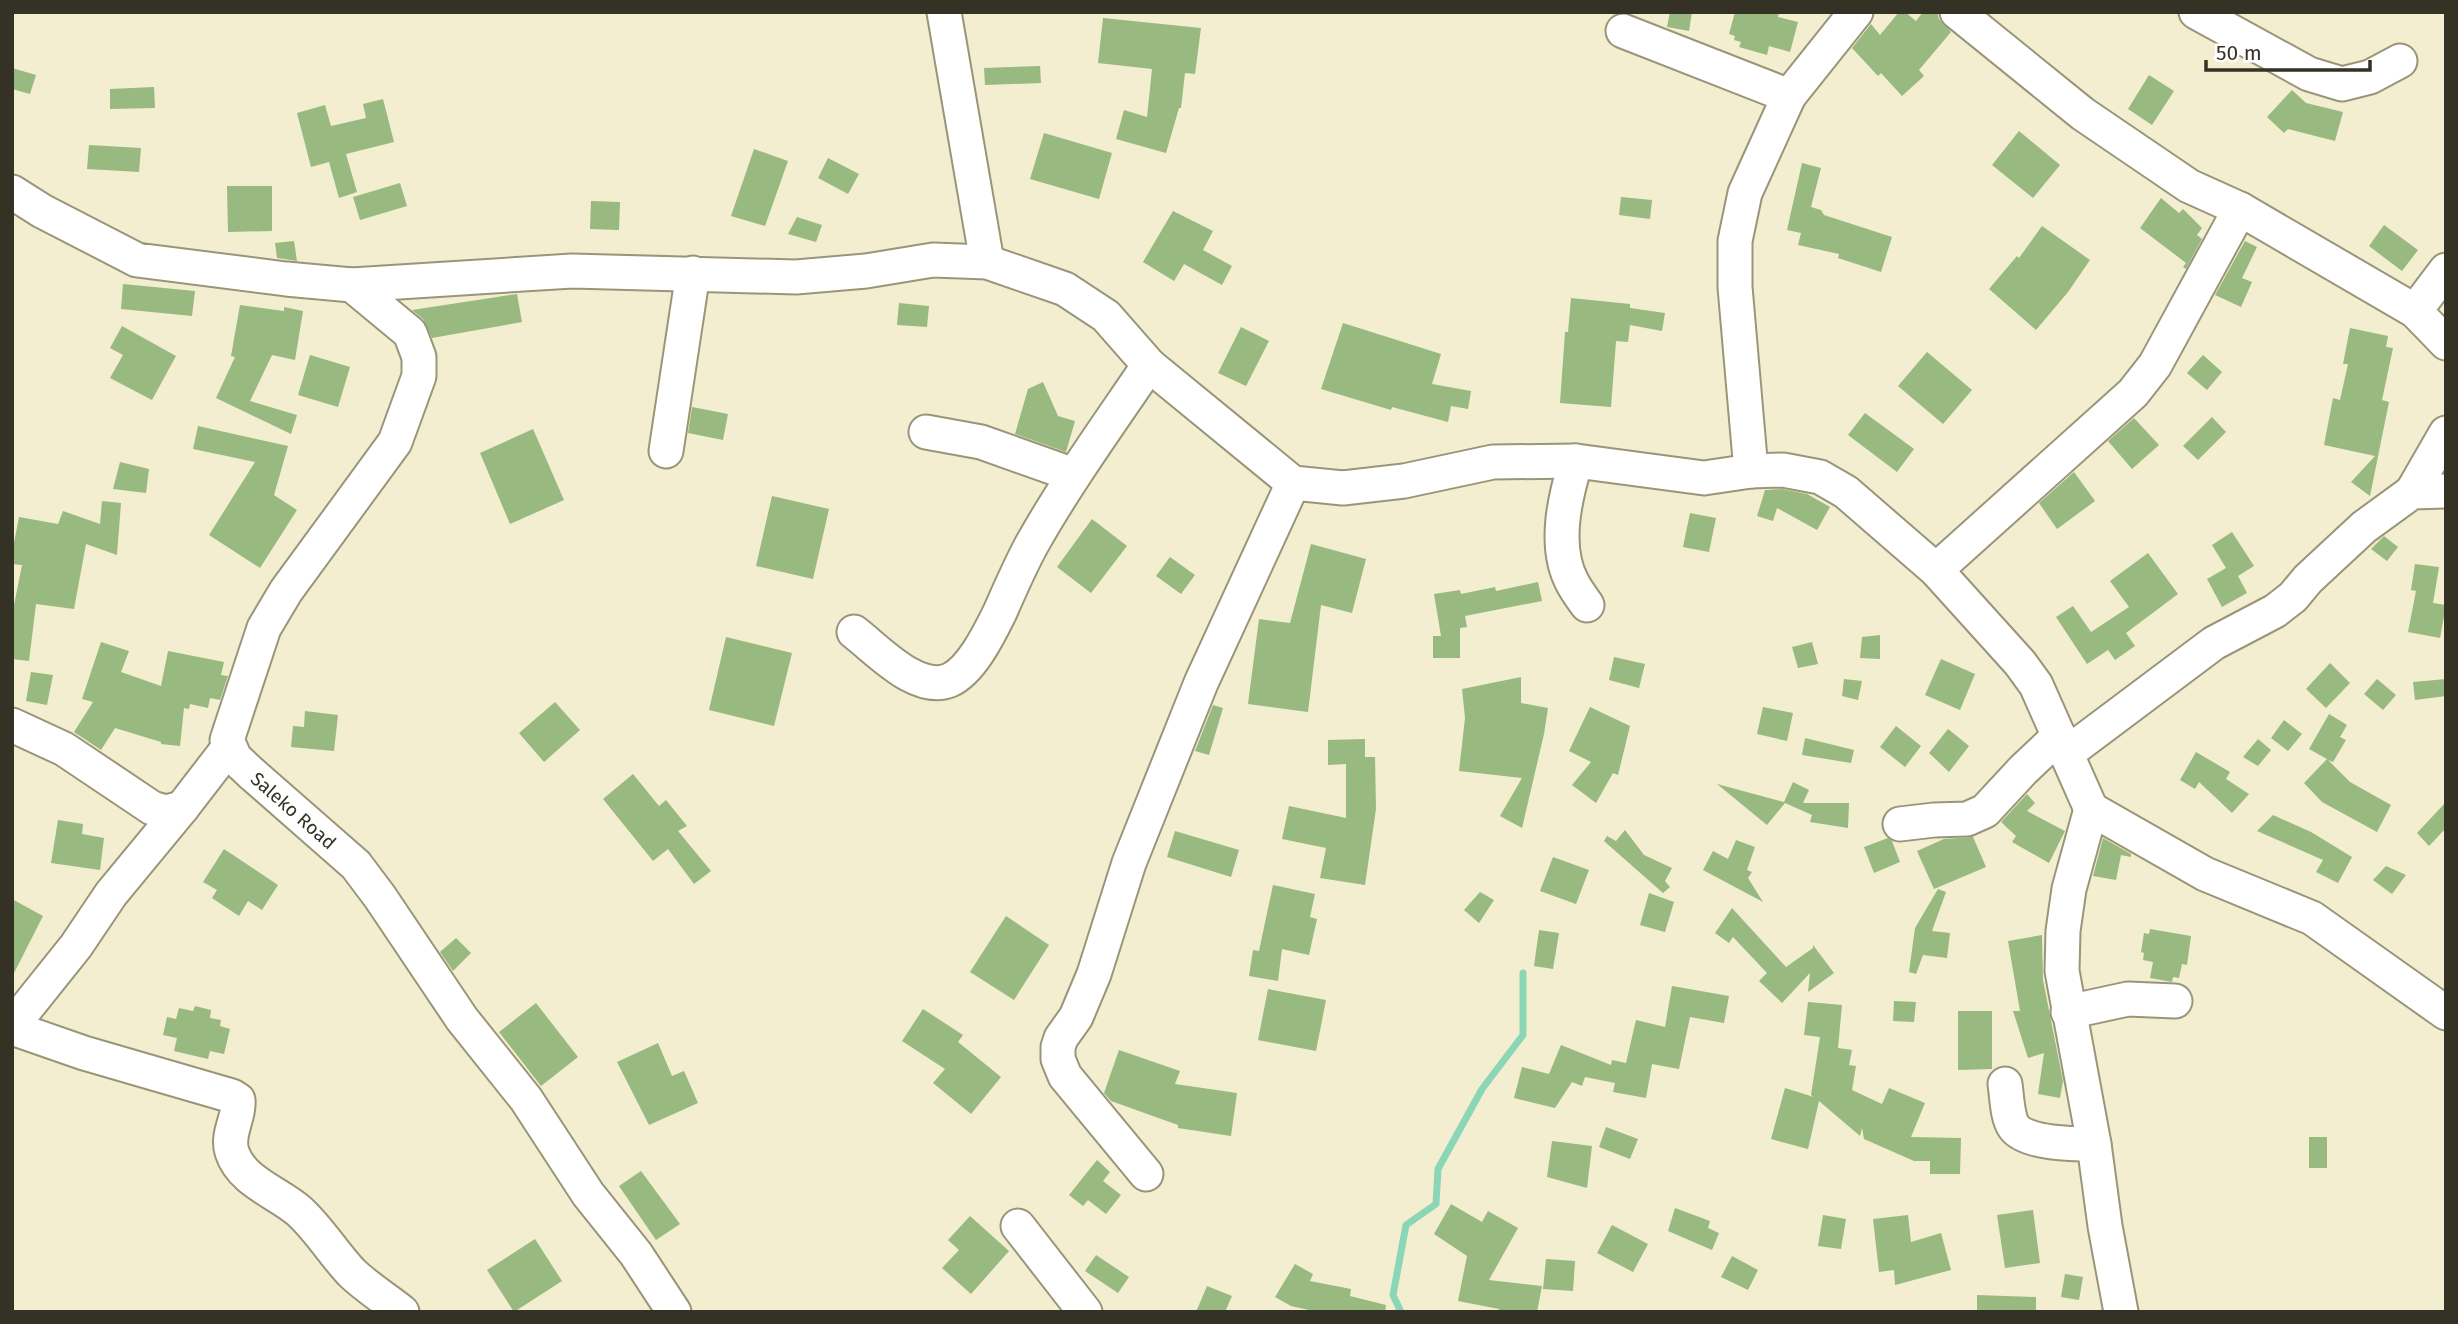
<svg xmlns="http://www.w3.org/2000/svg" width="2458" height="1324" font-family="'Fira Sans',sans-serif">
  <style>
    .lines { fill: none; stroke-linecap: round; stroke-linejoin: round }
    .stream { stroke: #8bd6b6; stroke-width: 7 }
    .building { fill: #98b97f }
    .minor-casing { stroke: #9a9578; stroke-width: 37 }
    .minor { stroke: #fff; stroke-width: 33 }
    .labels { text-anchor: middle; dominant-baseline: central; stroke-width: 7; stroke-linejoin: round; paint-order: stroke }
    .street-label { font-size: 19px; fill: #343225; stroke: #fff }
  </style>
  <rect width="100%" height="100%" fill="#f3eecf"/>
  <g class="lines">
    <polyline class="stream" points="1401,1312 1393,1295 1406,1225 1436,1204 1438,1169 1482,1089 1523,1035 1523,973"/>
  </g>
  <g class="building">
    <polygon points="1670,12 1692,12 1689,31 1667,27"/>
    <polygon points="1735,12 1779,12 1778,17 1798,22 1790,52 1769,46 1767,55 1739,47 1741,42 1734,40 1735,36 1729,34"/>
    <polygon points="1899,12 1905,12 1916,21 1923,12 1937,12 1939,19 1951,32 1919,70 1924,76 1902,96 1881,73 1878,76 1852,48 1871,24 1880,35"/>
    <polygon points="1103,18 1201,28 1195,74 1185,73 1181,108 1179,108 1166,153 1116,139 1124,110 1147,117 1152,69 1098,63"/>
    <polygon points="1040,66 1041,83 985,85 984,68"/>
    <polygon points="12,68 36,75 30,94 12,89"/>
    <polygon points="2149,75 2174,91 2152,125 2128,109"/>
    <polygon points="154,87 155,108 110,109 110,89"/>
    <polygon points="2292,90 2306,103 2343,112 2335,141 2288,129 2284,133 2267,117"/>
    <polygon points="383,99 394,142 346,154 357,192 339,198 329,162 311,167 297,113 325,105 331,126 366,118 363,104"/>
    <polygon points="2019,131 2060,165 2033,198 1992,165"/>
    <polygon points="1044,133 1112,153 1099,199 1030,179"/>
    <polygon points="89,145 141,148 139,172 87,169"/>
    <polygon points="754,149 788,161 765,226 731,216"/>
    <polygon points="828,158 859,174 848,194 818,178"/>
    <polygon points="1802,163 1821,168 1811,207 1821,210 1824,215 1892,237 1881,272 1838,258 1839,254 1798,245 1801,233 1787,230"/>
    <polygon points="400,183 407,206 360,220 353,197"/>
    <polygon points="227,186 272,186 272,231 228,232"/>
    <polygon points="1621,197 1652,200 1650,219 1619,215"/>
    <polygon points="2161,198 2179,213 2183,209 2202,228 2197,235 2202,239 2186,269 2183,267 2186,263 2140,228"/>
    <polygon points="591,201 620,202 619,230 590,229"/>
    <polygon points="1173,211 1213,231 1203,250 1232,266 1222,285 1184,264 1174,281 1143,262"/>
    <polygon points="797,217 822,225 816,242 788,234"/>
    <polygon points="2384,225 2418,250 2402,271 2369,246"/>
    <polygon points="2042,226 2090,260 2068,292 2036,330 1989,289 2017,256 2019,258"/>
    <polygon points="294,241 297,261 277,258 275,243"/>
    <polygon points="2245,241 2257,247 2242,278 2252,282 2241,307 2215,295"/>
    <polygon points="123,284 195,291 192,316 121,309"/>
    <polygon points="517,294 522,322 432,338 423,319 412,310"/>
    <polygon points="1571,298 1630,304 1630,308 1665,313 1662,331 1630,325 1628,342 1616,341 1611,407 1560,403 1565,332 1568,332"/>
    <polygon points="899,303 929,306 927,327 897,325"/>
    <polygon points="240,305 284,311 284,307 303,311 295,360 272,355 250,401 297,415 291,434 216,398 235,357 231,356"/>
    <polygon points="1343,323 1441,354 1432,384 1471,391 1468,409 1451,406 1448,422 1392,407 1391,410 1321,389"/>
    <polygon points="122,326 176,356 152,400 110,378 123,355 110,348"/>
    <polygon points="1241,327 1269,341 1246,386 1218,373"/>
    <polygon points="2350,328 2388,336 2386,347 2393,348 2382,400 2389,402 2370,496 2351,482 2375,456 2324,445 2333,398 2340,400 2348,364 2343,364"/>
    <polygon points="1927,352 1972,390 1943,424 1898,386"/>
    <polygon points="310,355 350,367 338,407 298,395"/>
    <polygon points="2203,355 2222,372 2207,390 2187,373"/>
    <polygon points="1043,382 1058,416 1075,421 1066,452 1015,434 1028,389"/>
    <polygon points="692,407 728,414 723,440 688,433"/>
    <polygon points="1865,413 1914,449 1897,472 1848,435"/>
    <polygon points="2212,417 2226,432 2198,460 2183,446"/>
    <polygon points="2134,418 2159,445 2132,469 2108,441"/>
    <polygon points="198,426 288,446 274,495 297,510 260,568 209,535 255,462 193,449"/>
    <polygon points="533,429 564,500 510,524 480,453"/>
    <polygon points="120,462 149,469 146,493 113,489"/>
    <polygon points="2074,472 2095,501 2057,529 2039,503"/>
    <polygon points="1782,489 1807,494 1830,507 1817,530 1777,508 1773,521 1757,516 1765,490"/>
    <polygon points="772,496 829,509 813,579 756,566"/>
    <polygon points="102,501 121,503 117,555 86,544 74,609 36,604 29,661 12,659 12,615 22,565 12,564 12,553 19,517 58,524 63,511 100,524"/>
    <polygon points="1690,513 1716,518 1709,552 1683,547"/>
    <polygon points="1092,519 1127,546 1091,593 1057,567"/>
    <polygon points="2232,532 2254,566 2238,576 2247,593 2222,607 2207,579 2226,568 2212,545"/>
    <polygon points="2384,536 2398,547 2387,561 2371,549"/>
    <polygon points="1311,544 1366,559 1352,613 1321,605 1308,712 1248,704 1259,619 1290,623"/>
    <polygon points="2148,553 2178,594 2126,633 2135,646 2115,660 2108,650 2087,664 2056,617 2073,606 2091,632 2129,607 2110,581"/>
    <polygon points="1170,557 1195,575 1181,594 1156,576"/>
    <polygon points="2415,564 2439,567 2433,603 2446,605 2440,638 2408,632 2416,591 2411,590"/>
    <polygon points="1538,582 1542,601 1465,616 1467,627 1460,628 1460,658 1433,658 1433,636 1441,636 1434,594 1460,590 1461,594 1495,587 1496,591"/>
    <polygon points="1880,635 1880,659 1860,658 1862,637"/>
    <polygon points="726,637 792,653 774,726 709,710"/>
    <polygon points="101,642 129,651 121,672 161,686 168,651 224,662 221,675 228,676 220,700 210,698 208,708 190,704 189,709 184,708 180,746 161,744 161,742 115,728 101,750 74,732 93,702 82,699"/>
    <polygon points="1812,642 1818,664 1798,668 1792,647"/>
    <polygon points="1614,657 1645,664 1639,688 1609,680"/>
    <polygon points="1941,659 1975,674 1960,710 1925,695"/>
    <polygon points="2330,663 2350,683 2326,708 2306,689"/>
    <polygon points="31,672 53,675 47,705 26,701"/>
    <polygon points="1521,677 1521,703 1548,708 1544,734 1522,828 1500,816 1522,778 1459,771 1465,718 1462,689"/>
    <polygon points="1844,679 1862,681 1858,700 1842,696"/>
    <polygon points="2377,679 2396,695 2383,710 2364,694"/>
    <polygon points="2446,679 2446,696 2415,700 2413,682"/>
    <polygon points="555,702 580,730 544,762 519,733"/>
    <polygon points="1213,705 1223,708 1209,755 1195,751"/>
    <polygon points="1590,707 1630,726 1618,775 1613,773 1596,803 1572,785 1591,762 1569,751"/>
    <polygon points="1763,707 1793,713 1787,741 1757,734"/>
    <polygon points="305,711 338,715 334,751 291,747 293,726 304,727"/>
    <polygon points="2329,714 2347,725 2340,737 2346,740 2333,762 2328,760 2350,782 2391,805 2377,832 2322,802 2304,783 2327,759 2309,749"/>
    <polygon points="2284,720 2302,734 2288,751 2271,738"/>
    <polygon points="1896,726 1921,746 1905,767 1880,747"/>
    <polygon points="1948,729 1969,746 1949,772 1929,753"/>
    <polygon points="1805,738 1854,750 1851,763 1802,755"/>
    <polygon points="1365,739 1365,757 1375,757 1376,809 1365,885 1320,878 1326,848 1282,839 1289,806 1346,818 1346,764 1328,765 1328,740"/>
    <polygon points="2258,739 2271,750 2258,766 2243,757"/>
    <polygon points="2196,752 2230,772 2226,779 2249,794 2232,813 2199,782 2195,789 2180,780"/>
    <polygon points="633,774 659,806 666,800 687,826 678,831 711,871 694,884 668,849 653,861 603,799"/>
    <polygon points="1793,782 1809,790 1803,803 1849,803 1848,828 1810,822 1812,815 1785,803 1767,825 1717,784 1784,802"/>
    <polygon points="2027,794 2035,803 2027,811 2065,831 2049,863 2012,842 2016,836 2001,822"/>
    <polygon points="2446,802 2446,828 2429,846 2417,833"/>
    <polygon points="2273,815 2311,832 2352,857 2338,883 2316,872 2323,860 2257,831"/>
    <polygon points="58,820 83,824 82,834 104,838 100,870 51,863"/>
    <polygon points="1625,830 1644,855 1672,868 1665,881 1670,887 1663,893 1604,841 1607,836 1616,841"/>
    <polygon points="1175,831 1239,850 1231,877 1167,857"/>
    <polygon points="1973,837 1986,867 1934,889 1917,851 1944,839"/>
    <polygon points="1888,838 1892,841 1900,862 1874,873 1864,847"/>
    <polygon points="2103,838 2131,854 2131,857 2121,855 2116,880 2093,876"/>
    <polygon points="1736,840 1755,847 1747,870 1752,872 1748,878 1763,902 1703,870 1713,851 1728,859"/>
    <polygon points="224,849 278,885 262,910 248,901 239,916 212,898 217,890 203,882"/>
    <polygon points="1553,857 1589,870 1576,904 1540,891"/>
    <polygon points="2386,866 2406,875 2392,894 2373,880"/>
    <polygon points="1273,885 1315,894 1310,917 1317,919 1309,955 1282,949 1278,981 1249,976 1253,950 1259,951"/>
    <polygon points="1938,889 1946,892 1932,931 1950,933 1947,958 1923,955 1916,974 1909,972 1915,928"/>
    <polygon points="1480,892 1494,900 1479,923 1464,910"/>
    <polygon points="1649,893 1674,902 1665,932 1640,925"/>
    <polygon points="12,899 43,916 12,977"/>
    <polygon points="1732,908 1786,967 1813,948 1813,945 1834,973 1808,992 1810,973 1782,1003 1759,981 1767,973 1733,937 1729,943 1715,933"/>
    <polygon points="1006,916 1049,945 1014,1000 970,972"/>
    <polygon points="2150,929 2191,936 2187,965 2182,964 2179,978 2173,977 2172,982 2150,978 2153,962 2143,960 2144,953 2141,952 2144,933 2149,934"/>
    <polygon points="1539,930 1559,933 1553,969 1534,966"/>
    <polygon points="2042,935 2043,980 2063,1081 2060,1098 2038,1094 2044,1053 2028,1058 2013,1011 2020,1011 2008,941"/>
    <polygon points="456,938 471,953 453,971 440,952"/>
    <polygon points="1672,986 1729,996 1724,1023 1690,1017 1679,1069 1652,1064 1646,1098 1613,1092 1615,1083 1585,1077 1582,1086 1572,1082 1555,1108 1514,1098 1522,1067 1549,1074 1561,1045 1611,1065 1612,1060 1626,1063 1636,1020 1665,1027"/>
    <polygon points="1268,989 1326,1000 1316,1051 1258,1040"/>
    <polygon points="1894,1001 1916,1002 1914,1022 1893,1021"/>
    <polygon points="1808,1002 1842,1005 1838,1048 1852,1050 1849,1065 1856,1066 1852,1090 1882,1104 1889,1088 1925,1103 1911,1137 1961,1138 1960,1174 1930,1174 1930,1161 1914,1161 1864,1139 1862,1128 1860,1136 1819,1101 1808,1149 1771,1139 1785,1088 1814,1097 1811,1095 1820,1037 1804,1035"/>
    <polygon points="536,1003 578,1057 541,1086 499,1032"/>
    <polygon points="195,1006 211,1010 210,1018 221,1020 220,1026 230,1029 224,1054 210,1051 208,1059 174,1051 177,1038 163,1035 167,1017 176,1019 179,1008 193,1011"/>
    <polygon points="923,1009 963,1035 958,1042 1001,1077 971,1114 933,1083 945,1069 902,1041"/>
    <polygon points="1958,1011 1992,1011 1992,1069 1958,1070"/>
    <polygon points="658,1043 672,1076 684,1071 698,1103 649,1125 617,1062"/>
    <polygon points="1119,1050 1180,1071 1175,1084 1237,1093 1231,1136 1178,1128 1178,1125 1111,1101 1104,1093"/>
    <polygon points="1606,1127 1638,1139 1630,1159 1599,1147"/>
    <rect x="2309" y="1137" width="18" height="31"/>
    <polygon points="1552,1141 1592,1146 1587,1188 1547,1177"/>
    <polygon points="1097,1160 1110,1172 1103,1181 1121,1195 1106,1214 1088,1200 1083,1206 1069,1195"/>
    <polygon points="641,1171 680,1224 656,1240 619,1186"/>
    <polygon points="1451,1204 1482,1222 1488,1211 1518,1228 1489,1280 1542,1286 1537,1312 1499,1312 1499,1309 1458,1301 1467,1256 1434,1234"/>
    <polygon points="1675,1208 1710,1221 1708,1228 1719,1233 1712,1250 1668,1231"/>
    <polygon points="2033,1210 2040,1263 2005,1268 1997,1215"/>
    <polygon points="1823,1215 1846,1219 1841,1249 1818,1246"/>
    <polygon points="1908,1215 1911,1242 1941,1233 1951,1270 1895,1285 1894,1270 1879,1272 1873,1219"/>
    <polygon points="970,1216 1009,1251 971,1294 942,1268 959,1250 948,1240"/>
    <polygon points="1612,1225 1648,1244 1633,1272 1597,1253"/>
    <polygon points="535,1239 562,1281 514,1312 487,1270"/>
    <polygon points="1096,1255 1129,1277 1118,1293 1085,1271"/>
    <polygon points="1732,1256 1758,1270 1748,1290 1721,1277"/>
    <polygon points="1546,1259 1575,1261 1573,1291 1543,1289"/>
    <polygon points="1295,1264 1313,1274 1310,1281 1351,1289 1350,1296 1386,1305 1385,1312 1318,1312 1291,1306 1275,1297"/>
    <polygon points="2065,1274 2083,1277 2079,1300 2061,1297"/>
    <polygon points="1207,1286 1232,1296 1225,1312 1196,1312"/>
    <polygon points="1977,1295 2036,1297 2036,1312 1977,1312"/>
  </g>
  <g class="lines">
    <g class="minor-casing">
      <g id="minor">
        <polyline points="944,12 987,262"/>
        <polyline points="2196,12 2309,74 2342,84 2370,77 2400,61"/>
        <polyline points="1623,31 1789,96"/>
        <polyline points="12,192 42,211 137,260 286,279 352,285 572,271 796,277 866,271 933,260 987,262 1065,289 1106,316 1149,365 1293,483 1343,488 1404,481 1493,462 1576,461 1704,478 1751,471 1783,470 1820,477 1846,492 1936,570 2020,663 2036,685 2091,809 2205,874 2312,918 2446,1013"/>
        <polyline points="2240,209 2415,311 2446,343"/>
        <path id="s1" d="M352,285L410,333L419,357V376L395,442L286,591L264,628L227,740L235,758L251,773L356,865L380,897L462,1019L526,1099L588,1194L636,1254L674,1312"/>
        <polyline points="2415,311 2446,270"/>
        <polyline points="926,432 981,442 1074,475"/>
        <polyline points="666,451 693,273"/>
        <path d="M1576,461C1565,497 1553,546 1572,582C1576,590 1582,598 1587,605"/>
        <polyline points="1751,471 1735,287 1735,241 1745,193 1789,96 1856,12"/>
        <polyline points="2412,492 2446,433"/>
        <polyline points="1936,570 2133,393 2155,365 2240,209 2189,186 2083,114 1957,12"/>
        <path d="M854,632C878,650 917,694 950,680C972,670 990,632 1000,612C1010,589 1020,566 1032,544C1067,482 1109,424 1149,365"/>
        <polyline points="12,725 64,749 152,808 166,812 182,808"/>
        <polyline points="2066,754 2214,643 2275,611 2293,597 2308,579 2364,527 2412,492 2446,491"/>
        <polyline points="2091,809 2069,889 2063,931 2062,971 2094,1144 2105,1226 2121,1312"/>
        <polyline points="1900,824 1934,820 1967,819 1985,811 2023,770 2059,736"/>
        <polyline points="2068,1012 2128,999 2175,1001"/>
        <polyline points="12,1026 76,946 111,894 182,808 229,747"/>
        <path d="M12,1028L84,1053L232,1096L238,1100C240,1117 226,1134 232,1152C242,1182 277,1192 299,1211C319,1229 333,1253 351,1272C366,1287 386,1299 402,1312"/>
        <path d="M2005,1084C2007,1097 2007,1117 2014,1127C2026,1144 2075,1144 2094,1144"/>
        <polyline points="1146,1174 1065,1076 1058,1059 1058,1047 1061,1038 1076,1017 1094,974 1129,863 1201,683 1293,483"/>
        <polyline points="1018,1226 1085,1312"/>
      </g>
    </g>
    <use href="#minor" class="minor"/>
  </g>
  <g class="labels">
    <g class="street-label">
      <text stroke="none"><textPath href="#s1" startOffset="634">Saleko Road</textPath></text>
    </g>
  </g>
  <rect width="2458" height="1324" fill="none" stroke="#343225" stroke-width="28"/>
  <path d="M2206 60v10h164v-10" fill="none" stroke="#343225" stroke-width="3.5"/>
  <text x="2216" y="60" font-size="21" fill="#343225" stroke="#ffffff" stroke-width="5" paint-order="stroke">50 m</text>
</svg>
